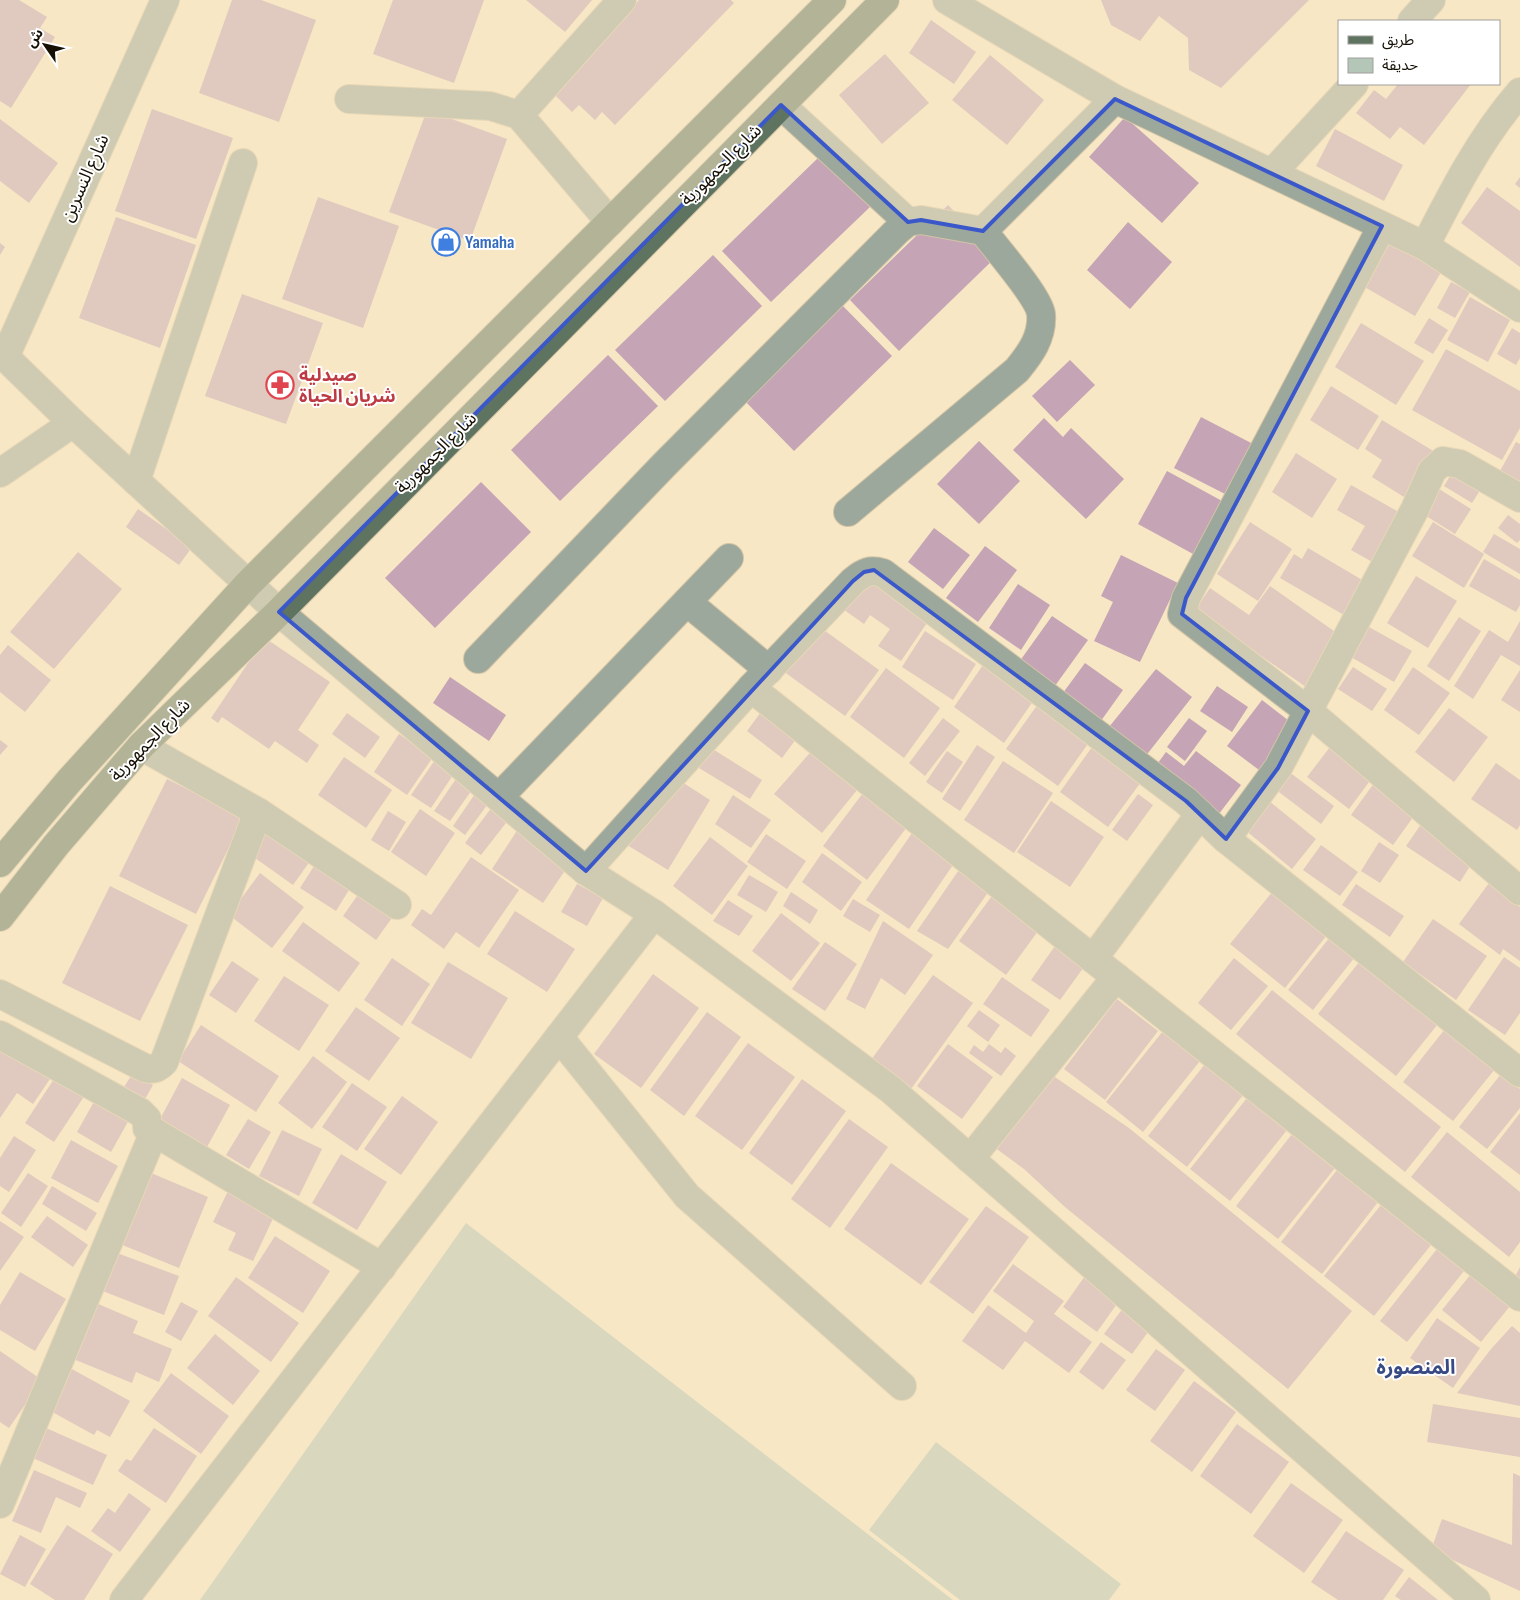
<svg xmlns="http://www.w3.org/2000/svg" width="1520" height="1600" font-family="'Sofia Sans Condensed','Noto Sans Arabic',sans-serif">
  <style>
    .green { fill: #b3c6b8 }
    .building { fill: #c4a4b5 }
    .lines { fill: none; stroke-linecap: round; stroke-linejoin: round }
    .minor-casing { stroke: #d3c4a5; stroke-width: 30 }
    .major-casing { stroke: #d3c4a5; stroke-width: 30 }
    .minor { stroke: #9da89d; stroke-width: 28 }
    .major { stroke: #5e7360; stroke-width: 28 }
    .marked { fill: none; stroke: #3b58ca; stroke-width: 4; stroke-linejoin: round }
    .labels { text-anchor: middle; dominant-baseline: central; stroke-width: 4; stroke-linejoin: round; paint-order: stroke }
    .street-label { font-size: 18px; fill: #150f04; stroke: #fff }
    .shop-label { font-size: 18px; font-weight: bold; fill: #366cbe; stroke: #fff; text-anchor: start }
    .health-label { font-size: 18px; font-weight: bold; fill: #be3a42; stroke: #fff; text-anchor: start }
    .quarter-label { font-size: 20px; font-weight: bold; fill: #374a84; stroke: #fff }
  </style>
  <rect width="100%" height="100%" fill="#f7e7c4"/>
  <g class="green">
    <polygon points="466,1223 953,1600 200,1600"/>
    <polygon points="936,1442 1121,1584 1109,1600 960,1600 869,1530"/>
  </g>
  <g class="building">
    <polygon points="0,0 19,0 47,17 40,28 55,37 11,108 0,101"/>
    <polygon points="232,0 261,0 316,20 279,122 199,93"/>
    <polygon points="393,0 484,0 454,83 373,54"/>
    <polygon points="526,0 592,0 565,32"/>
    <polygon points="639,0 731,0 734,3 615,125 602,112 595,120 579,105 572,112 551,91"/>
    <polygon points="1101,0 1309,0 1221,88 1189,70 1188,38 1159,16 1140,41 1111,25"/>
    <polygon points="931,20 976,52 954,84 909,53"/>
    <polygon points="885,54 929,103 882,144 839,95"/>
    <polygon points="990,55 1044,100 1007,145 952,100"/>
    <polygon points="1398,84 1471,84 1424,145 1400,127 1390,139 1356,113 1374,90 1386,99"/>
    <polygon points="152,109 233,138 196,239 115,211"/>
    <polygon points="427,110 507,139 470,241 389,212"/>
    <polygon points="1125,117 1199,183 1162,223 1089,157"/>
    <polygon points="0,119 58,163 29,203 0,181"/>
    <polygon points="1335,129 1403,165 1384,201 1316,166"/>
    <polygon points="820,156 870,207 771,302 722,251"/>
    <polygon points="1520,177 1520,188 1515,184"/>
    <polygon points="1487,187 1520,211 1520,267 1461,223"/>
    <polygon points="318,197 399,226 363,328 282,299"/>
    <polygon points="948,205 997,256 899,351 850,300"/>
    <polygon points="116,217 196,245 160,348 79,318"/>
    <polygon points="1128,222 1172,262 1130,309 1087,270"/>
    <polygon points="1389,238 1443,269 1415,316 1361,285"/>
    <polygon points="0,243 5,247 0,255"/>
    <polygon points="713,255 762,306 665,401 615,350"/>
    <polygon points="1451,282 1470,292 1455,318 1437,308"/>
    <polygon points="242,294 323,323 286,424 205,396"/>
    <polygon points="1470,297 1510,320 1488,362 1447,340"/>
    <polygon points="842,305 892,356 794,451 744,400"/>
    <polygon points="1429,318 1448,330 1433,354 1414,343"/>
    <polygon points="1361,323 1424,361 1396,405 1335,367"/>
    <polygon points="1512,328 1520,333 1520,358 1516,365 1497,354"/>
    <polygon points="1446,349 1520,391 1520,428 1502,460 1412,410"/>
    <polygon points="608,355 658,406 560,501 511,450"/>
    <polygon points="1070,360 1095,385 1057,422 1032,396"/>
    <polygon points="1331,386 1379,416 1358,450 1310,420"/>
    <polygon points="1201,417 1255,445 1229,496 1174,468"/>
    <polygon points="1044,418 1063,437 1071,428 1124,479 1086,519 1013,450"/>
    <polygon points="1382,420 1440,455 1412,502 1372,477 1382,460 1365,449"/>
    <polygon points="979,441 1020,481 979,524 937,484"/>
    <polygon points="1516,442 1520,444 1520,482 1500,471"/>
    <polygon points="1296,453 1337,479 1312,518 1272,492"/>
    <polygon points="1457,464 1486,481 1472,503 1444,486"/>
    <polygon points="1167,471 1224,502 1195,555 1138,524"/>
    <polygon points="481,482 531,532 435,628 385,578"/>
    <polygon points="1351,485 1404,515 1376,564 1351,550 1365,526 1337,510"/>
    <polygon points="1439,489 1471,509 1455,534 1423,514"/>
    <polygon points="138,509 192,547 179,565 126,527"/>
    <polygon points="1508,515 1520,524 1520,540 1517,543 1498,528"/>
    <polygon points="1250,522 1292,549 1258,601 1217,574"/>
    <polygon points="1433,522 1484,554 1464,588 1412,556"/>
    <polygon points="934,528 970,555 943,589 908,562"/>
    <polygon points="1494,534 1520,549 1520,574 1483,552"/>
    <polygon points="985,546 1017,570 978,622 946,598"/>
    <polygon points="1308,548 1364,581 1344,615 1280,578 1294,554 1302,559"/>
    <polygon points="78,552 122,589 54,669 10,632"/>
    <polygon points="1121,555 1178,583 1140,662 1094,641 1113,602 1101,596"/>
    <polygon points="1484,559 1520,580 1520,605 1516,612 1469,586"/>
    <polygon points="872,571 933,614 901,661 878,646 890,629 870,615 864,624 840,607"/>
    <polygon points="1416,576 1457,601 1428,648 1387,623"/>
    <polygon points="1018,584 1050,605 1021,650 989,628"/>
    <polygon points="1270,586 1341,636 1306,687 1195,610 1210,588 1249,615"/>
    <polygon points="1052,616 1088,640 1052,690 1017,665"/>
    <polygon points="1459,617 1481,631 1449,681 1427,666"/>
    <polygon points="1520,621 1520,666 1501,655 1473,699 1454,686 1489,630 1508,642"/>
    <polygon points="817,625 879,670 845,716 783,671"/>
    <polygon points="1369,627 1412,651 1394,682 1351,657"/>
    <polygon points="925,631 976,664 953,700 902,667"/>
    <polygon points="265,638 330,682 298,730 319,745 307,763 275,741 269,749 222,717 218,723 211,718"/>
    <polygon points="8,645 51,680 25,712 0,692 0,655"/>
    <polygon points="985,662 1036,697 1004,743 954,707"/>
    <polygon points="1085,663 1123,690 1098,725 1060,697"/>
    <polygon points="1353,667 1387,689 1372,711 1338,689"/>
    <polygon points="1413,667 1450,693 1419,735 1384,710"/>
    <polygon points="886,668 940,708 904,758 850,717"/>
    <polygon points="1156,669 1192,697 1141,762 1105,732"/>
    <polygon points="1520,670 1520,712 1501,700"/>
    <polygon points="450,677 506,715 489,741 433,703"/>
    <polygon points="1217,686 1248,707 1232,732 1200,711"/>
    <polygon points="1262,700 1293,724 1259,770 1227,746"/>
    <polygon points="1038,704 1090,741 1058,786 1006,749"/>
    <polygon points="1449,708 1488,737 1454,782 1415,752"/>
    <polygon points="761,712 796,739 782,758 747,731"/>
    <polygon points="347,713 380,737 365,758 332,734"/>
    <polygon points="943,718 960,731 925,776 909,763"/>
    <polygon points="1189,718 1207,731 1185,761 1167,747"/>
    <polygon points="399,734 433,757 407,795 374,772"/>
    <polygon points="0,740 8,746 0,755"/>
    <polygon points="977,745 995,757 960,811 942,799"/>
    <polygon points="815,747 862,784 822,833 774,794"/>
    <polygon points="1092,747 1141,782 1108,827 1060,792"/>
    <polygon points="1330,747 1372,778 1349,809 1307,777"/>
    <polygon points="711,748 762,780 750,799 699,768"/>
    <polygon points="947,751 963,762 942,793 926,782"/>
    <polygon points="1196,751 1241,785 1215,819 1152,771 1166,752 1184,766"/>
    <polygon points="344,757 392,790 366,828 318,795"/>
    <polygon points="437,757 457,769 431,808 411,795"/>
    <polygon points="1003,761 1053,793 1014,853 964,820"/>
    <polygon points="1496,763 1520,780 1520,825 1517,830 1471,799"/>
    <polygon points="1284,768 1334,806 1321,824 1271,786"/>
    <polygon points="458,776 474,787 450,821 434,811"/>
    <polygon points="167,779 244,817 196,914 119,876"/>
    <polygon points="1377,779 1419,809 1393,845 1351,815"/>
    <polygon points="682,782 710,800 668,870 619,840"/>
    <polygon points="866,789 910,823 867,880 823,846"/>
    <polygon points="477,791 490,801 465,835 453,826"/>
    <polygon points="1138,794 1153,805 1127,841 1112,830"/>
    <polygon points="733,795 771,820 751,848 715,824"/>
    <polygon points="1268,800 1316,839 1292,869 1244,829"/>
    <polygon points="1051,801 1104,837 1070,887 1017,852"/>
    <polygon points="492,807 509,819 481,855 465,843"/>
    <polygon points="420,809 455,833 426,876 391,852"/>
    <polygon points="388,811 406,822 389,851 371,840"/>
    <polygon points="1424,820 1477,855 1460,882 1406,846"/>
    <polygon points="520,826 572,860 543,903 492,869"/>
    <polygon points="270,827 313,857 293,885 251,855"/>
    <polygon points="912,833 955,862 909,929 866,900"/>
    <polygon points="766,834 806,861 787,889 747,862"/>
    <polygon points="710,837 748,866 712,915 673,886"/>
    <polygon points="1379,842 1399,855 1380,883 1361,871"/>
    <polygon points="1321,845 1358,872 1340,896 1303,870"/>
    <polygon points="822,853 862,882 841,911 802,882"/>
    <polygon points="471,857 519,890 479,948 456,932 444,949 411,925 422,909 431,915"/>
    <polygon points="316,863 352,885 336,911 300,888"/>
    <polygon points="963,864 994,884 948,949 917,931"/>
    <polygon points="260,873 304,907 272,948 229,915"/>
    <polygon points="749,875 778,892 766,912 737,895"/>
    <polygon points="1489,883 1520,907 1520,961 1503,949 1500,955 1459,924"/>
    <polygon points="577,884 603,898 587,926 561,912"/>
    <polygon points="1356,884 1404,916 1390,937 1342,905"/>
    <polygon points="110,886 188,925 140,1021 62,983"/>
    <polygon points="364,886 397,911 376,940 343,916"/>
    <polygon points="1273,891 1327,935 1285,988 1230,944"/>
    <polygon points="791,892 818,910 810,924 783,906"/>
    <polygon points="994,893 1041,927 1006,975 959,941"/>
    <polygon points="853,899 880,915 870,932 843,916"/>
    <polygon points="728,900 753,916 739,936 713,921"/>
    <polygon points="515,911 575,949 547,992 487,954"/>
    <polygon points="781,913 820,943 791,981 752,951"/>
    <polygon points="1433,919 1487,956 1456,1000 1403,962"/>
    <polygon points="883,921 933,955 905,995 881,978 865,1009 846,999"/>
    <polygon points="303,922 360,963 339,992 282,951"/>
    <polygon points="1330,937 1355,957 1313,1010 1288,990"/>
    <polygon points="1060,939 1089,960 1060,1000 1031,980"/>
    <polygon points="825,942 857,964 825,1011 792,989"/>
    <polygon points="1504,957 1520,968 1520,1013 1505,1035 1468,1010"/>
    <polygon points="392,958 430,984 402,1026 364,1000"/>
    <polygon points="1234,958 1268,986 1231,1030 1198,1003"/>
    <polygon points="232,961 259,979 236,1013 209,995"/>
    <polygon points="1360,961 1438,1024 1396,1076 1318,1014"/>
    <polygon points="448,962 508,998 471,1059 411,1023"/>
    <polygon points="653,974 699,1008 641,1088 594,1054"/>
    <polygon points="933,975 973,1003 911,1089 871,1060"/>
    <polygon points="284,976 329,1005 299,1051 254,1021"/>
    <polygon points="1002,977 1050,1010 1031,1037 983,1004"/>
    <polygon points="1272,990 1441,1127 1405,1172 1236,1034"/>
    <polygon points="1117,999 1158,1031 1105,1100 1064,1069"/>
    <polygon points="356,1007 400,1038 369,1081 325,1051"/>
    <polygon points="979,1010 1000,1025 988,1042 967,1026"/>
    <polygon points="707,1012 741,1037 684,1116 650,1090"/>
    <polygon points="201,1025 279,1076 256,1112 178,1061"/>
    <polygon points="1445,1029 1495,1069 1453,1121 1403,1082"/>
    <polygon points="1163,1031 1200,1061 1143,1132 1106,1102"/>
    <polygon points="0,1040 54,1073 33,1104 17,1093 0,1118"/>
    <polygon points="748,1043 795,1077 742,1150 695,1116"/>
    <polygon points="948,1044 993,1077 962,1119 917,1086"/>
    <polygon points="989,1044 1001,1053 1005,1047 1016,1056 1001,1076 969,1053 974,1045 983,1052"/>
    <polygon points="313,1056 347,1082 312,1129 278,1103"/>
    <polygon points="1205,1064 1243,1095 1187,1167 1148,1136"/>
    <polygon points="58,1073 87,1092 54,1142 25,1123"/>
    <polygon points="133,1073 153,1085 141,1106 120,1093"/>
    <polygon points="1049,1073 1129,1128 1352,1311 1288,1389 1065,1207 1024,1169 994,1147"/>
    <polygon points="1501,1074 1520,1089 1520,1108 1487,1149 1459,1127"/>
    <polygon points="182,1078 230,1105 207,1147 159,1121"/>
    <polygon points="802,1079 846,1111 792,1185 749,1153"/>
    <polygon points="352,1083 387,1107 357,1151 322,1127"/>
    <polygon points="402,1096 438,1122 401,1175 364,1149"/>
    <polygon points="96,1098 130,1118 111,1152 77,1132"/>
    <polygon points="1247,1098 1287,1130 1230,1201 1190,1169"/>
    <polygon points="1520,1113 1520,1175 1490,1152"/>
    <polygon points="248,1119 271,1132 249,1169 226,1155"/>
    <polygon points="849,1119 888,1147 830,1228 791,1199"/>
    <polygon points="282,1130 322,1149 299,1196 259,1176"/>
    <polygon points="1447,1132 1520,1192 1520,1242 1509,1257 1411,1177"/>
    <polygon points="1292,1134 1335,1168 1278,1239 1236,1206"/>
    <polygon points="14,1136 36,1150 9,1192 0,1186 0,1158"/>
    <polygon points="71,1140 118,1166 98,1203 51,1178"/>
    <polygon points="341,1154 387,1182 357,1230 312,1203"/>
    <polygon points="891,1163 969,1219 921,1285 844,1229"/>
    <polygon points="144,1170 208,1197 179,1268 115,1242"/>
    <polygon points="1337,1170 1378,1202 1322,1274 1281,1242"/>
    <polygon points="28,1173 48,1186 21,1227 1,1213"/>
    <polygon points="52,1186 97,1213 86,1231 42,1204"/>
    <polygon points="230,1187 277,1210 253,1261 228,1250 236,1233 213,1222"/>
    <polygon points="1381,1205 1431,1245 1374,1316 1324,1276"/>
    <polygon points="986,1206 1029,1237 973,1314 929,1282"/>
    <polygon points="47,1216 88,1245 73,1267 31,1237"/>
    <polygon points="0,1221 24,1237 0,1271"/>
    <polygon points="275,1236 330,1271 303,1313 248,1278"/>
    <polygon points="1437,1249 1464,1271 1407,1342 1380,1321"/>
    <polygon points="109,1250 179,1276 164,1315 95,1288"/>
    <polygon points="1013,1264 1064,1301 1054,1314 1092,1342 1069,1373 1025,1341 1003,1370 962,1341 988,1305 1026,1333 1034,1321 993,1291"/>
    <polygon points="1520,1267 1520,1280 1515,1277"/>
    <polygon points="20,1272 66,1299 35,1351 0,1330 0,1305"/>
    <polygon points="1471,1274 1510,1306 1481,1342 1442,1310"/>
    <polygon points="1085,1276 1119,1301 1097,1332 1063,1307"/>
    <polygon points="236,1277 299,1323 271,1362 208,1316"/>
    <polygon points="89,1300 138,1321 133,1333 172,1349 159,1382 136,1372 132,1383 66,1356"/>
    <polygon points="181,1302 198,1311 181,1341 165,1332"/>
    <polygon points="1123,1308 1151,1328 1132,1354 1104,1334"/>
    <polygon points="1437,1318 1480,1348 1453,1388 1410,1358"/>
    <polygon points="1512,1326 1520,1333 1520,1406 1457,1393 1491,1349"/>
    <polygon points="215,1334 260,1371 233,1405 187,1368"/>
    <polygon points="1101,1342 1126,1360 1103,1390 1079,1372"/>
    <polygon points="1156,1349 1185,1370 1155,1411 1126,1390"/>
    <polygon points="0,1351 42,1380 9,1428 0,1422"/>
    <polygon points="70,1368 130,1401 110,1437 97,1430 94,1435 47,1409"/>
    <polygon points="171,1373 229,1416 201,1454 143,1411"/>
    <polygon points="1194,1381 1236,1412 1192,1472 1150,1441"/>
    <polygon points="1433,1404 1520,1418 1520,1457 1427,1442"/>
    <polygon points="1237,1424 1289,1462 1251,1514 1200,1476"/>
    <polygon points="46,1428 107,1455 93,1485 33,1458"/>
    <polygon points="154,1428 197,1456 166,1503 118,1471 126,1459 131,1461"/>
    <polygon points="34,1470 87,1493 80,1508 56,1497 41,1533 12,1521"/>
    <polygon points="1513,1473 1520,1476 1520,1591 1431,1550 1442,1519 1512,1545"/>
    <polygon points="1291,1483 1343,1520 1304,1573 1253,1536"/>
    <polygon points="129,1493 151,1509 120,1552 91,1531 108,1508 115,1513"/>
    <polygon points="67,1525 113,1554 84,1600 55,1600 30,1584"/>
    <polygon points="1346,1531 1404,1570 1383,1600 1338,1600 1311,1582"/>
    <polygon points="20,1535 46,1549 25,1587 0,1574"/>
    <polygon points="1409,1577 1438,1600 1401,1600 1395,1596"/>
  </g>
  <g class="lines">
    <g class="minor-casing">
      <g id="minor">
        <polyline points="947,0 1115,99 1425,246 1520,308"/>
        <polyline points="1412,21 1431,0"/>
        <polyline points="349,99 490,106 519,115 610,222"/>
        <polyline points="781,105 908,222"/>
        <polyline points="519,115 622,0"/>
        <polyline points="1272,173 1354,84"/>
        <polyline points="1382,226 1186,598 1182,614 1308,711 1520,891"/>
        <path d="M1425,246C1452,193 1480,138 1520,92"/>
        <polyline points="0,352 73,423 279,612 586,871 654,914 890,1089 1476,1600"/>
        <polyline points="5,357 165,0"/>
        <polyline points="0,473 73,423"/>
        <polyline points="136,481 243,163"/>
        <path d="M848,512L1017,370C1030,354 1043,337 1041,314C1039,297 995,247 983,231"/>
        <polyline points="687,602 769,670"/>
        <polyline points="478,659 664,465 897,231 908,222 921,220 983,231 1115,99"/>
        <polyline points="751,688 1520,1297"/>
        <polyline points="141,746 258,812 397,905"/>
        <polyline points="499,797 729,558"/>
        <polyline points="1226,839 1278,768 1415,509 1432,471 1443,461 1460,464 1520,498"/>
        <path d="M586,871L751,688L853,581C864,572 870,569 883,573L1186,801L1226,839L1520,1073"/>
        <polyline points="1093,959 1200,814"/>
        <path d="M0,994L145,1068C154,1070 158,1068 164,1062L258,812"/>
        <polyline points="0,1035 140,1112 147,1119 147,1128 154,1132 0,1504"/>
        <polyline points="559,1037 687,1196 902,1386"/>
        <polyline points="154,1132 382,1267"/>
        <polyline points="970,1159 1116,977"/>
        <polyline points="124,1600 654,914"/>
      </g>
    </g>
    <g class="major-casing">
      <g id="major">
        <polyline points="0,863 69,781 248,584 832,0"/>
        <polyline points="0,917 56,845 141,746 279,612 885,0"/>
      </g>
    </g>
    <use href="#minor" class="minor"/>
    <use href="#major" class="major"/>
  </g>
  <path d="M0 0H1520V1600H0ZM1115,99L1382,226L1186,598L1182,614L1308,711L1278,768L1226,839L1186,801L874,570L864,572L853,581L586,871L279,612L781,105L908,222L921,220L983,231Z" fill="#f7e7c4" fill-opacity=".55" fill-rule="evenodd"/>
  <path class="marked" d="M1115,99L1382,226L1186,598L1182,614L1308,711L1278,768L1226,839L1186,801L874,570L864,572L853,581L586,871L279,612L781,105L908,222L921,220L983,231Z"/>
  <defs>
    <g id="shop-ring" transform="scale(1.4375)"><circle r="9.5" fill="#fff" stroke="#3f7fe0" stroke-width="1.5"/><path d="M-5-2.5h2.3a2.7 3.5 0 0 1 5.4 0H5L5.5 6h-11ZM-1.5-2.5h3a1.5 2.3 0 0 0-3 0Z" fill="#3f7fe0"/></g>
    <g id="pharmacy-ring" transform="scale(1.4375)"><circle r="9.5" fill="#fff" stroke="#e0444e" stroke-width="1.5"/><path d="M-2-6h4v4h4v4h-4v4h-4v-4h-4v-4h4Z" fill="#e0444e"/></g>
  </defs>
  <g fill-rule="evenodd">
    <use href="#shop-ring" x="446" y="242"/>
    <use href="#pharmacy-ring" x="280" y="385"/>
  </g>
  <g class="labels">
    <g class="street-label">
      <text transform="translate(721 165) rotate(-45)">شارع الجمهورية</text>
      <text transform="translate(85 178) rotate(-66)">شارع النسرين</text>
      <text transform="translate(436 453) rotate(-45)">شارع الجمهورية</text>
      <text transform="translate(150 740) rotate(-46)">شارع الجمهورية</text>
    </g>
    <g class="shop-label">
      <text x="465" y="242">Yamaha</text>
    </g>
    <g class="health-label">
      <text x="299" y="375">صيدلية<tspan x="299" dy="21">شريان الحياة</tspan></text>
    </g>
    <g class="quarter-label">
      <text x="1416" y="1368">المنصورة</text>
    </g>
  </g>
  <rect x="1338" y="20" width="162" height="65" fill="#ffffff" stroke="#a19f9b"/>
  <rect x="1348" y="36" width="25" height="8" fill="#5e7360" stroke="#a19f9b"/>
  <text x="1382" y="45" font-size="15" fill="#150f04">طريق</text>
  <rect x="1348" y="58" width="25" height="15" fill="#b3c6b8" stroke="#a19f9b"/>
  <text x="1382" y="70" font-size="15" fill="#150f04">حديقة</text>
  <g transform="translate(45 45) rotate(304)" stroke="#ffffff" stroke-width="4" paint-order="stroke">
  <path d="M0-4L9 19L0 12L-9 19Z" fill="#150f04"/>
  <text y="-8" font-size="14" font-weight="bold" text-anchor="middle" fill="#150f04">ش</text>
  </g>
</svg>
